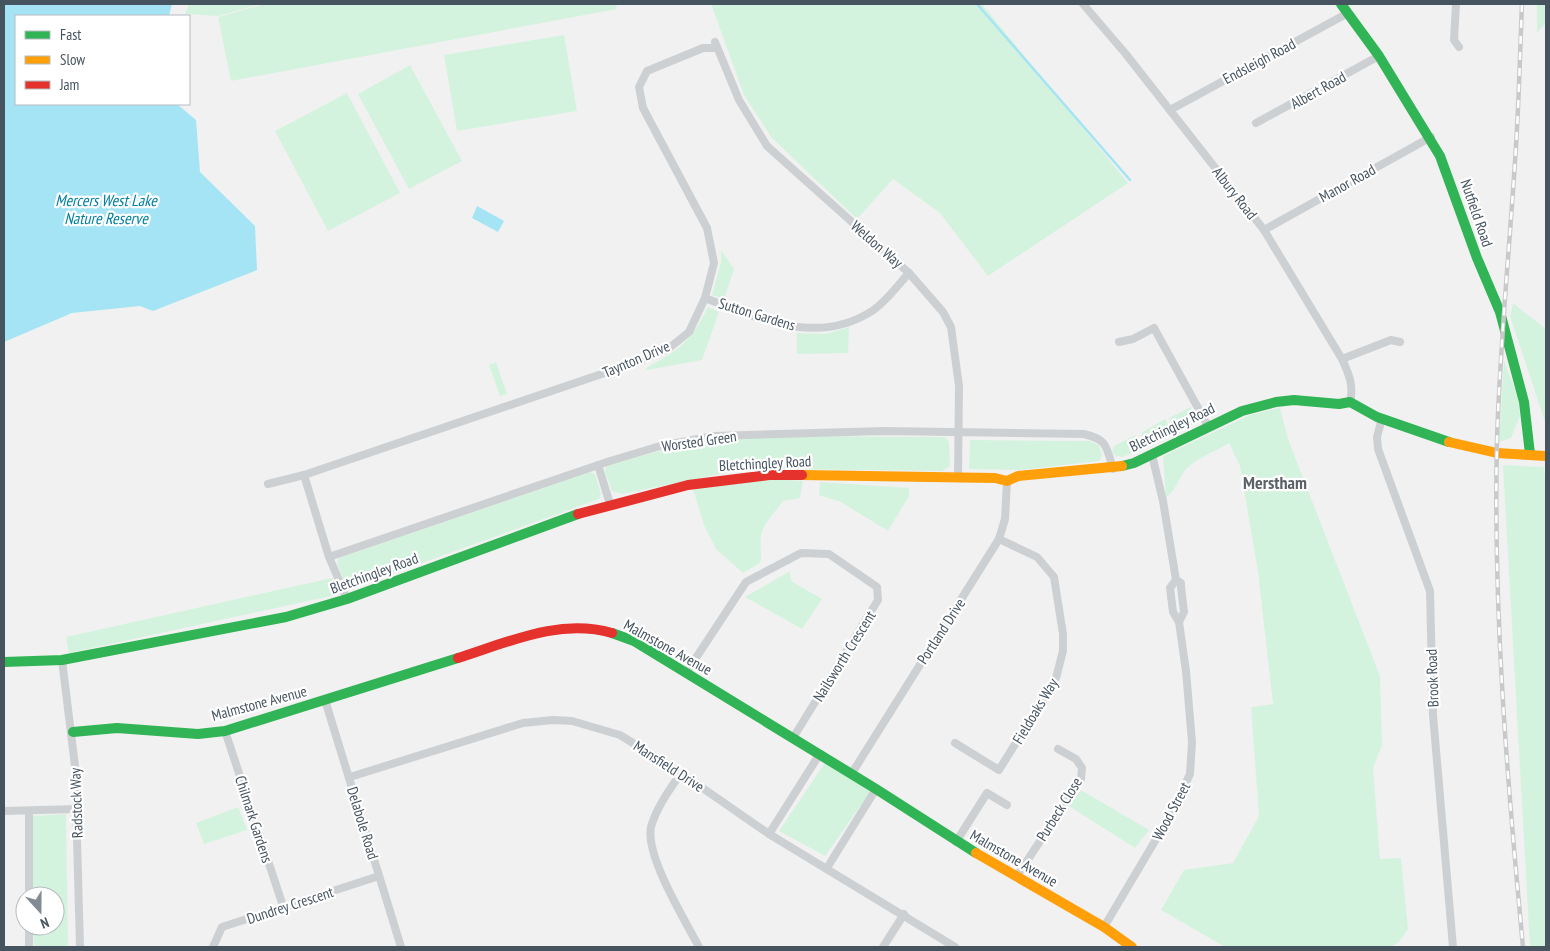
<svg xmlns="http://www.w3.org/2000/svg" width="1550" height="951" font-family="'PT Sans Narrow',sans-serif">
  <style>
    .green { fill: #d4f3df }
    .water { fill: #a5e4f4 }
    .lines { fill: none; stroke-linecap: round; stroke-linejoin: round }
    .stream { stroke: #a5e4f4; stroke-width: 2.5 }
    .street { stroke: #cdd0d2; stroke-width: 8 }
    .fast { stroke: #30b455; stroke-width: 10 }
    .slow { stroke: #ff9f0a; stroke-width: 10 }
    .jam { stroke: #e5322d; stroke-width: 10 }
    .rail-casing { stroke: #c7c9cb; stroke-width: 4.5 }
    .rail { stroke: #fff; stroke-width: 2.5; stroke-dasharray: 8; stroke-linecap: butt }
    .labels { text-anchor: middle; dominant-baseline: central; stroke-width: 4.5; stroke-linejoin: round; paint-order: stroke }
    .street-label { font-size: 15px; fill: #465460; stroke: #fff }
    .water-label { font-size: 16px; font-style: italic; fill: #0380a0; stroke: #fff }
    .quarter-label { font-size: 18px; font-weight: bold; fill: #5c6166; stroke: #fff }
  </style>
  <rect width="100%" height="100%" fill="#f2f1f1"/>
  <g class="green">
    <polygon points="189,4 261,4 218,16 185,14"/>
    <polygon points="265,4 616,4 617,9 231,81 218,17"/>
    <polygon points="711,4 982,4 1128,183 988,276 940,213 893,179 857,219 771,137 744,95"/>
    <polygon points="1537,4 1546,4 1546,22 1537,33"/>
    <polygon points="564,35 577,111 457,131 444,55"/>
    <polygon points="410,65 462,161 409,189 358,94"/>
    <polygon points="347,93 400,193 328,231 275,131"/>
    <polygon points="721,250 734,269 724,299 712,295 721,262"/>
    <polygon points="1513,303 1546,329 1546,425 1510,316"/>
    <path d="M708,307L719,312L702,360L647,370L646,368C680,350 691,341 708,307Z"/>
    <polygon points="849,327 848,353 797,354 797,333 826,334"/>
    <polygon points="1504,361 1518,397 1520,416 1511,438 1499,442"/>
    <polygon points="496,362 507,394 500,396 489,365"/>
    <polygon points="1191,407 1199,422 1178,432 1169,418"/>
    <path d="M1280,408L1288,439L1380,676L1382,745L1373,768L1380,859L1401,858L1408,929L1400,941L1391,947H1225L1161,910L1184,870L1233,863L1259,816L1251,707L1273,704L1258,572L1240,466L1229,443C1216,451 1198,458 1187,468C1180,476 1176,489 1166,498L1163,456L1250,415Z"/>
    <polygon points="1165,419 1173,434 1148,447 1141,433"/>
    <polygon points="1136,435 1143,448 1123,457 1116,456 1112,452 1114,446"/>
    <path d="M745,436L945,437L949,442L950,466L942,471L783,469L730,472L622,494L612,491L605,472L607,466C652,452 697,440 745,436Z"/>
    <polygon points="970,440 1089,441 1099,445 1102,456 1099,461 1020,470 969,469"/>
    <polygon points="1503,465 1544,467 1546,487 1546,947 1530,947"/>
    <polygon points="590,472 595,474 601,494 599,499 347,590 337,563 339,558"/>
    <path d="M773,479L803,481L800,498L783,501C776,511 764,523 761,535C759,545 763,553 760,563L743,573L716,549L704,525L693,489Z"/>
    <polygon points="820,482 909,488 909,496 888,531 841,502 819,495"/>
    <polygon points="790,571 791,581 822,599 802,629 745,597"/>
    <polygon points="332,578 340,594 69,653 66,637"/>
    <polygon points="825,763 871,791 825,856 779,831"/>
    <polygon points="1081,790 1149,830 1135,848 1069,806"/>
    <polygon points="238,807 247,830 204,844 196,823"/>
    <polygon points="66,814 68,947 34,947 33,926 55,926 55,896 33,896 32,816"/>
  </g>
  <g class="water">
    <polygon points="4,4 172,4 169,16 16,16 16,104 177,104 196,120 200,172 255,226 257,270 153,311 140,306 72,313 4,342"/>
    <polygon points="477,206 504,221 498,232 472,218"/>
  </g>
  <g class="lines">
    <polyline class="stream" points="977,4 1130,180"/>
    <g class="street">
      <path d="M1083,4L1125,53L1264,230L1342,359C1349,374 1354,386 1350,402"/>
      <polyline points="1456,4 1454,40 1459,47"/>
      <polyline points="715,42 739,100 767,146 909,273 943,312 951,327 959,386 958,478"/>
      <polyline points="1170,110 1348,13"/>
      <polyline points="1256,123 1379,56"/>
      <polyline points="1264,230 1431,137"/>
      <path d="M705,298C759,319 818,346 872,311C886,302 898,285 909,273"/>
      <polyline points="1119,342 1133,339 1154,328 1208,426"/>
      <polyline points="1342,359 1391,340 1400,342"/>
      <polyline points="1382,418 1377,437 1378,449 1430,591 1433,715 1453,947"/>
      <polyline points="1152,455 1163,501 1176,580 1181,583 1181,587 1184,612 1179,622"/>
      <polyline points="598,465 610,504"/>
      <polyline points="304,475 329,557"/>
      <polyline points="268,484 304,475 637,362 668,349 689,332 705,298 714,263 707,228 643,108 639,87 647,71 703,48 717,48"/>
      <path d="M347,599L329,557L610,461L660,446L714,436L883,431L1084,434C1108,440 1106,446 1113,469"/>
      <polyline points="62,660 75,766 80,947"/>
      <polyline points="686,673 746,582 801,553 829,554 877,587 878,600 793,738"/>
      <polyline points="325,700 401,947"/>
      <polyline points="225,731 283,906"/>
      <polyline points="955,743 999,770 1056,678 1063,651 1063,634 1054,577 1037,557 999,539"/>
      <path d="M681,773C670,789 656,808 651,827C645,856 685,920 699,947"/>
      <polyline points="852,773 999,539 1005,519 1007,481"/>
      <polyline points="350,777 523,723 553,720 572,721 620,735 681,773 769,834 955,947"/>
      <polyline points="4,811 76,809"/>
      <polyline points="29,811 29,896"/>
      <polyline points="769,834 819,755"/>
      <polyline points="956,842 987,793 1007,805"/>
      <polyline points="827,868 876,789"/>
      <polyline points="1017,876 1081,779 1082,768 1076,759 1058,749"/>
      <polyline points="29,926 29,947"/>
      <polyline points="1104,927 1171,814 1190,774 1192,742 1186,671 1179,622 1173,612 1170,588 1176,580"/>
      <polyline points="213,947 222,927 379,876"/>
      <polyline points="883,947 904,914"/>
    </g>
    <g class="fast">
      <polyline points="1341,4 1379,56 1440,156 1477,258 1500,312 1524,402 1530,454"/>
      <polyline points="1122,466 1134,463 1242,411 1276,402 1294,400 1339,404 1350,402 1377,417 1449,442"/>
      <polyline points="612,633 634,641 876,789 976,853"/>
      <polyline points="4,662 62,660 286,617 347,599 578,514"/>
      <polyline points="73,732 117,728 198,734 225,731 458,658"/>
    </g>
    <g class="slow">
      <polyline points="1449,442 1497,453 1546,456"/>
      <polyline points="802,475 995,478 1007,481 1018,476 1122,466"/>
      <polyline points="976,853 1104,927 1132,947"/>
    </g>
    <g class="jam">
      <polyline points="578,514 688,485 769,475 802,475"/>
      <path d="M458,658C509,642 559,618 612,633"/>
    </g>
    <g class="rail-casing">
      <path id="rail" d="M1522,4C1520,51 1519,99 1516,146C1510,244 1500,342 1497,440C1493,610 1507,778 1523,947"/>
    </g>
    <use href="#rail" class="rail"/>
  </g>
  <g class="labels">
    <g class="street-label">
      <text transform="translate(1259 61) rotate(-28)">Endsleigh Road</text>
      <text transform="translate(1318 90) rotate(-29)">Albert Road</text>
      <text transform="translate(1347 183) rotate(-29)">Manor Road</text>
      <text transform="translate(1235 193) rotate(52)">Albury Road</text>
      <text transform="translate(1477 213) rotate(71)">Nutfield Road</text>
      <text transform="translate(877 244) rotate(41)">Weldon Way</text>
      <text transform="translate(757 314) rotate(17)">Sutton Gardens</text>
      <text transform="translate(636 359) rotate(-23)">Taynton Drive</text>
      <text transform="translate(1172 427) rotate(-26)">Bletchingley Road</text>
      <text transform="translate(699 441) rotate(-8)">Worsted Green</text>
      <text transform="translate(765 463) rotate(-3)">Bletchingley Road</text>
      <text transform="translate(374 573) rotate(-20)">Bletchingley Road</text>
      <text transform="translate(941 631) rotate(-57)">Portland Drive</text>
      <text transform="translate(668 647) rotate(29)">Malmstone Avenue</text>
      <text transform="translate(844 656) rotate(-58)">Nailsworth Crescent</text>
      <text transform="translate(1432 678) rotate(-92)">Brook Road</text>
      <text transform="translate(259 703) rotate(-15)">Malmstone Avenue</text>
      <text transform="translate(1035 711) rotate(-59)">Fieldoaks Way</text>
      <text transform="translate(669 766) rotate(33)">Mansfield Drive</text>
      <text transform="translate(76 803) rotate(-92)">Radstock Way</text>
      <text transform="translate(1059 809) rotate(-58)">Purbeck Close</text>
      <text transform="translate(1171 811) rotate(-62)">Wood Street</text>
      <text transform="translate(254 819) rotate(72)">Chilmark Gardens</text>
      <text transform="translate(363 823) rotate(73)">Delabole Road</text>
      <text transform="translate(1014 858) rotate(30)">Malmstone Avenue</text>
      <text transform="translate(290 905) rotate(-18)">Dundrey Crescent</text>
    </g>
    <g class="water-label">
      <text x="106" y="200">Mercers West Lake<tspan x="106" dy="18">Nature Reserve</tspan></text>
    </g>
    <g class="quarter-label">
      <text x="1275" y="482">Merstham</text>
    </g>
  </g>
  <rect width="1550" height="951" fill="none" stroke="#465460" stroke-width="10"/>
  <rect x="15" y="15" width="175" height="90" fill="#ffffff" stroke="#b5bbbf"/>
  <rect x="25" y="31" width="25" height="8" fill="#30b455" stroke="#b5bbbf"/>
  <text x="60" y="40" font-size="15" fill="#465460">Fast</text>
  <rect x="25" y="56" width="25" height="8" fill="#ff9f0a" stroke="#b5bbbf"/>
  <text x="60" y="65" font-size="15" fill="#465460">Slow</text>
  <rect x="25" y="81" width="25" height="8" fill="#e5322d" stroke="#b5bbbf"/>
  <text x="60" y="90" font-size="15" fill="#465460">Jam</text>
  <g transform="translate(40 911) rotate(159)"><circle r="24" fill="#ffffff" stroke="#b5bbbf"/>
  <path d="M0-4L9 19L0 12L-9 19Z" fill="#828b93"/>
  <text y="-8" font-size="14" font-weight="bold" text-anchor="middle" fill="#465460">N</text>
  </g>
</svg>
